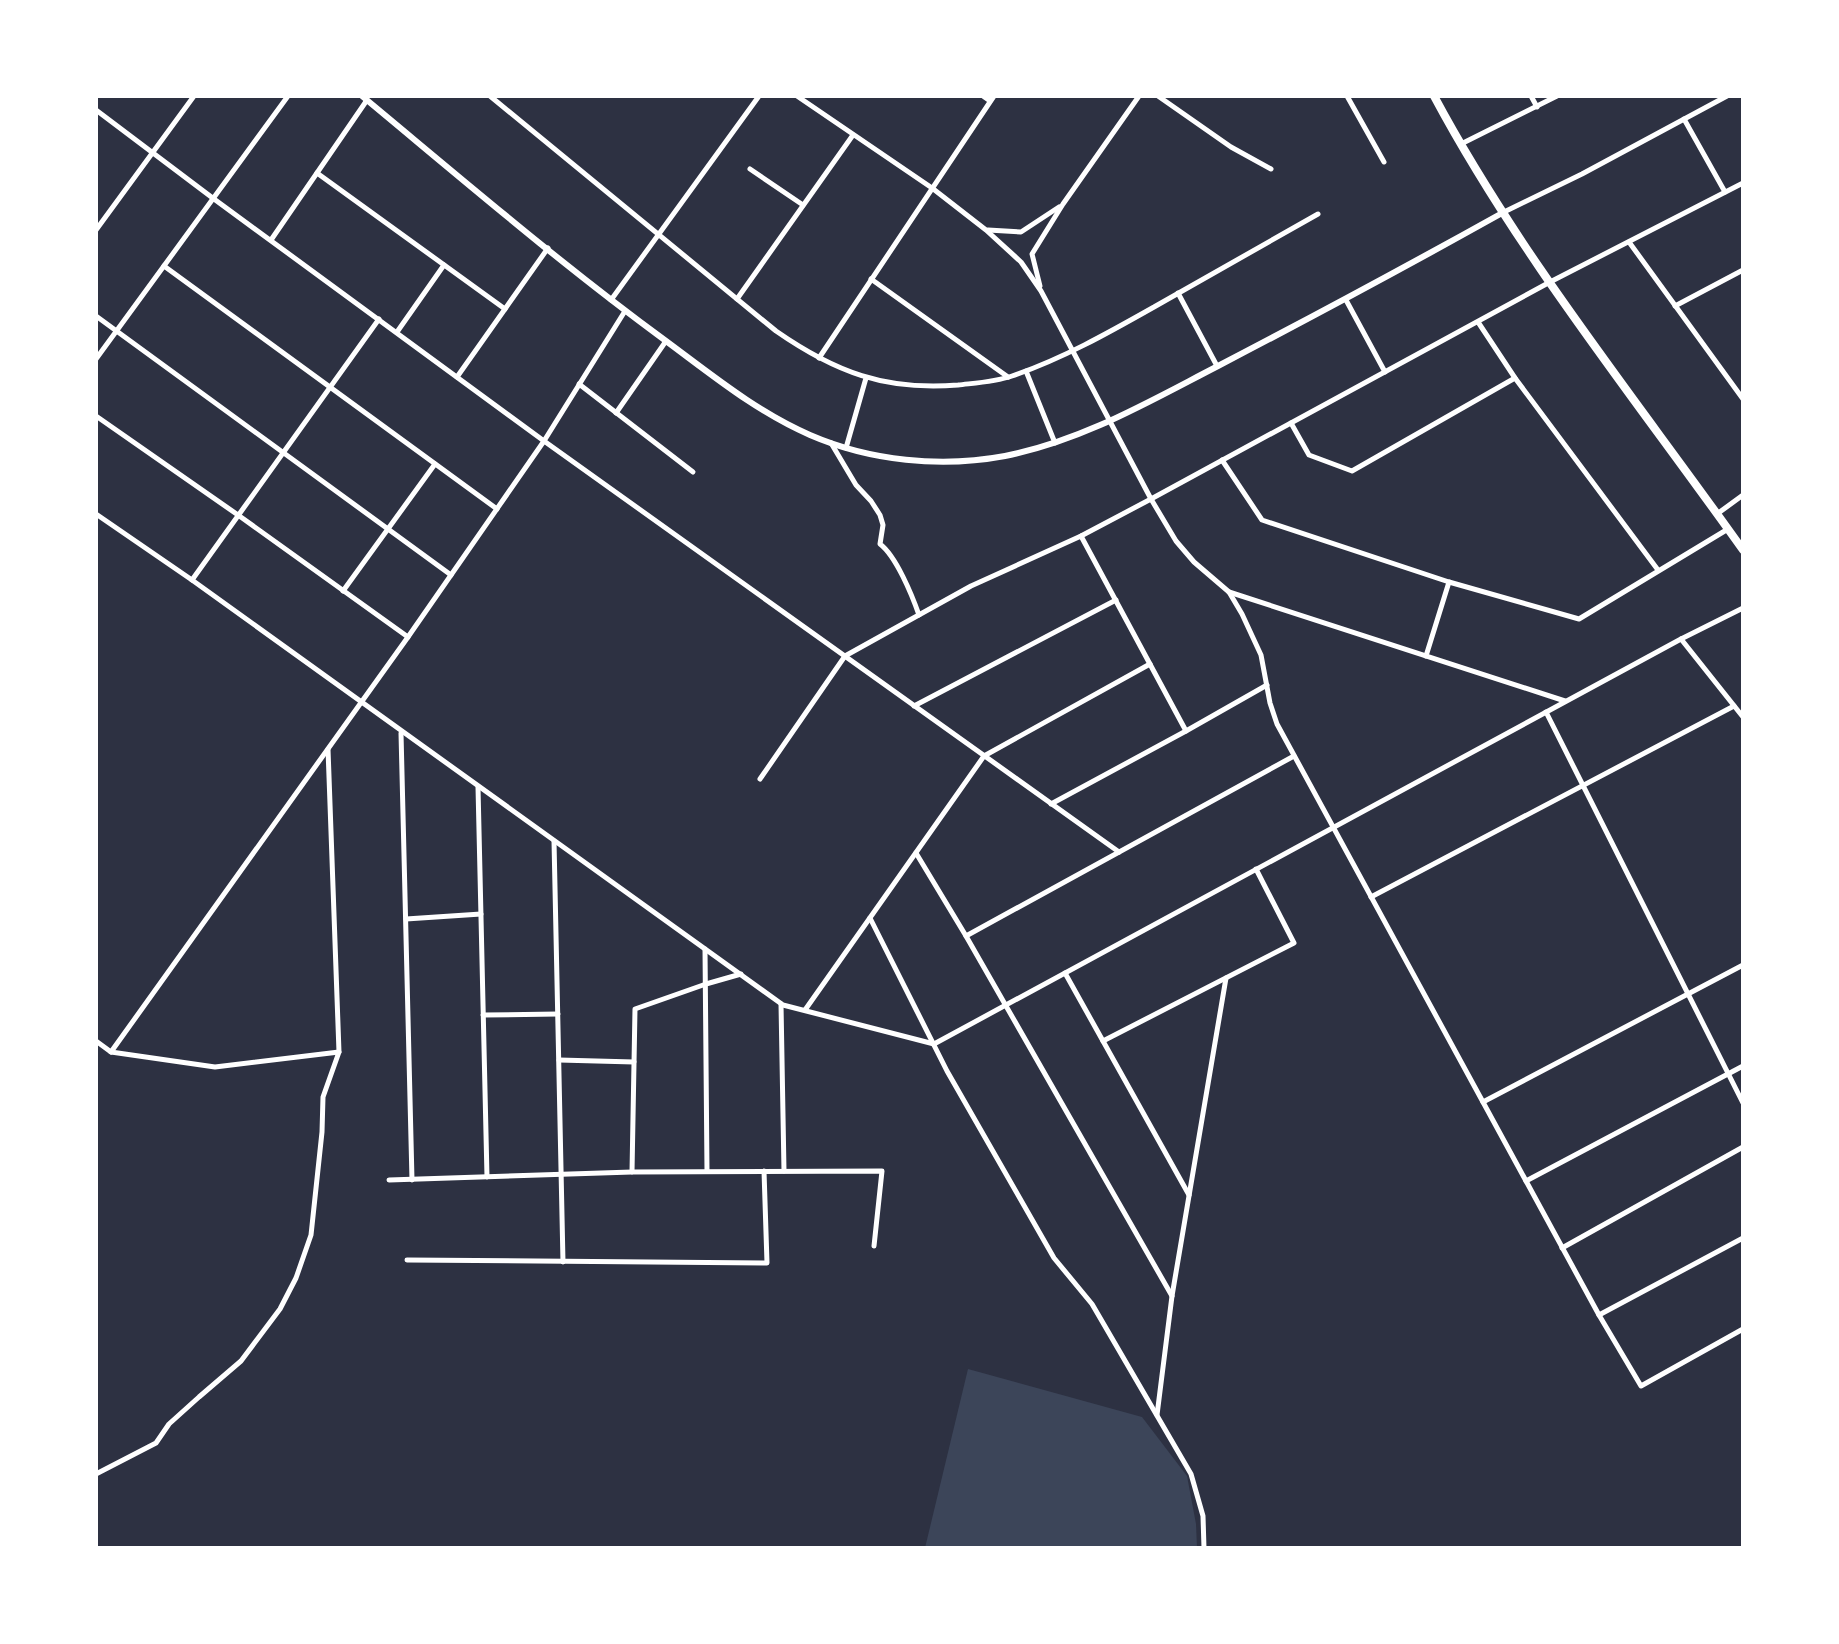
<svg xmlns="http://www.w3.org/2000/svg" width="1839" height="1644" font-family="'Work Sans',sans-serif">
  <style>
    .green { fill: #3c4559 }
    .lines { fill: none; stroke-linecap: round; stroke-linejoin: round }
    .minor { stroke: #fff; stroke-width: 5 }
    .tertiary { stroke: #fff; stroke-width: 6 }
    .primary { stroke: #fff; stroke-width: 8 }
  </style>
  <rect width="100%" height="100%" fill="#2d3142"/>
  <polygon class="green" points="968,1369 1142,1417 1187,1476 1196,1524 1197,1548 925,1548"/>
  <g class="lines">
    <g class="minor">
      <path d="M490,96L776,331C835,372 885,391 958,385C975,383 995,382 1012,376C1062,359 1108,333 1154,307C1209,276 1264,245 1318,214"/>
      <polyline points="797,96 932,188 986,230 1021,262 1041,291 1151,499 1176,541 1194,562 1229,592 1242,614 1261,655 1270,703 1277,724 1599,1315 1641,1386 1743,1329"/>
      <polyline points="983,96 990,101"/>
      <polyline points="1158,96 1231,147 1271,169"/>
      <polyline points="1347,96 1384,162"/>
      <polyline points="1531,96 1537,107"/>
      <polyline points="96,110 214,199 544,441 1119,852"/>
      <polyline points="1684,119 1725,192"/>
      <polyline points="1461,144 1557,96"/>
      <polyline points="750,169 803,205"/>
      <polyline points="317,173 505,309"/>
      <polyline points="1504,212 1582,174 1727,96"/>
      <polyline points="96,230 194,96"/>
      <polyline points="988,230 1021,232 1059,207"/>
      <polyline points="271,240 367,100"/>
      <polyline points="1629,242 1743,399"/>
      <polyline points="164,266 497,509"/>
      <polyline points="871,279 1008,377"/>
      <polyline points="1040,286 1032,254 1063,204 1139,96"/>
      <polyline points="1178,293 1217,366"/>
      <polyline points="737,299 853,135"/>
      <polyline points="611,300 759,96"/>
      <polyline points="1346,300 1385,372"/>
      <polyline points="1675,306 1743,270"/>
      <polyline points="96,316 451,575"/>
      <polyline points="1478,322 1515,378 1658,570"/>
      <polyline points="397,332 444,265"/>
      <polyline points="819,358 994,96"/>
      <polyline points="96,359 288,96"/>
      <polyline points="1026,371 1055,443"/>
      <polyline points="457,377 548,248"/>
      <polyline points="579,384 693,472"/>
      <polyline points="616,413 666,341"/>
      <polyline points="96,416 238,515 408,637"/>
      <polyline points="1291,423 1309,455 1352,471 1515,378"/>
      <path d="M831,443L856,485L871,501L880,515L883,525L880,544C896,556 912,595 919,615"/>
      <polyline points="846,448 866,378"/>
      <polyline points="1222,460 1262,520 1449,582 1579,619 1728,529"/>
      <polyline points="96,514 192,580 783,1005 934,1044 1681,639 1743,608"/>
      <polyline points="1717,514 1743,495"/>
      <polyline points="1081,536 1186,731"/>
      <polyline points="192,580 379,319"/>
      <polyline points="343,591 435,464"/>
      <polyline points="1229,592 1565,701"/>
      <polyline points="1681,639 1743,717"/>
      <polyline points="1426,656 1449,582"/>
      <polyline points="914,706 1116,600"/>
      <polyline points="1546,712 1743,1103"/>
      <polyline points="401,733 412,1180"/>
      <polyline points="760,779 845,656 971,586 1081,536 1151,499 1550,282 1743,183"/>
      <polyline points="478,787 487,1177"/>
      <polyline points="1051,804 1186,731 1267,685"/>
      <polyline points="554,841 563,1262"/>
      <polyline points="916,853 966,936 1172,1296"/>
      <polyline points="1371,897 1734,706"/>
      <polyline points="870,918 947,1071 1054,1258 1092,1304 1191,1474 1203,1516 1204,1548"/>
      <polyline points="406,919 481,914"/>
      <polyline points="966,936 1294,756"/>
      <polyline points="705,949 707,1171"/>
      <polyline points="1065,973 1189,1195"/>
      <polyline points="781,1004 784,1171"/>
      <polyline points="805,1010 984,756 1150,664"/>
      <polyline points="483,1015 558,1014"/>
      <polyline points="96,1041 111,1052 215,1067 339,1052"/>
      <polyline points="1103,1041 1294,943 1256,869"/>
      <polyline points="111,1052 408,637 544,441 625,311"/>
      <polyline points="559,1060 634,1062"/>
      <polyline points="1483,1102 1743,965"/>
      <polyline points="632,1172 635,1009 706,984 741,974"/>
      <polyline points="389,1180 632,1172 882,1171 874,1246"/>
      <polyline points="1526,1181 1743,1066"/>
      <polyline points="1562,1248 1743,1147"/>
      <polyline points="407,1260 767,1263 764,1171"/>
      <polyline points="1599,1315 1743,1238"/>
      <polyline points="1157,1415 1172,1296 1226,978"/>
      <polyline points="96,1474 156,1443 169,1424 199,1397 241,1361 280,1309 296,1278 311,1235 322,1132 323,1097 339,1052 328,749"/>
    </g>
    <path class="tertiary" d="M362,96C462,179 561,264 666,341C712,375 757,412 810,435C870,461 941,468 1005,456C1082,441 1150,401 1218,366C1314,316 1409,265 1504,212"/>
    <path class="primary" d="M1434,96C1519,255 1638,402 1743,550"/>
  </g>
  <rect width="1839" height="1644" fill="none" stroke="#ffffff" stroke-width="196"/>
</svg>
